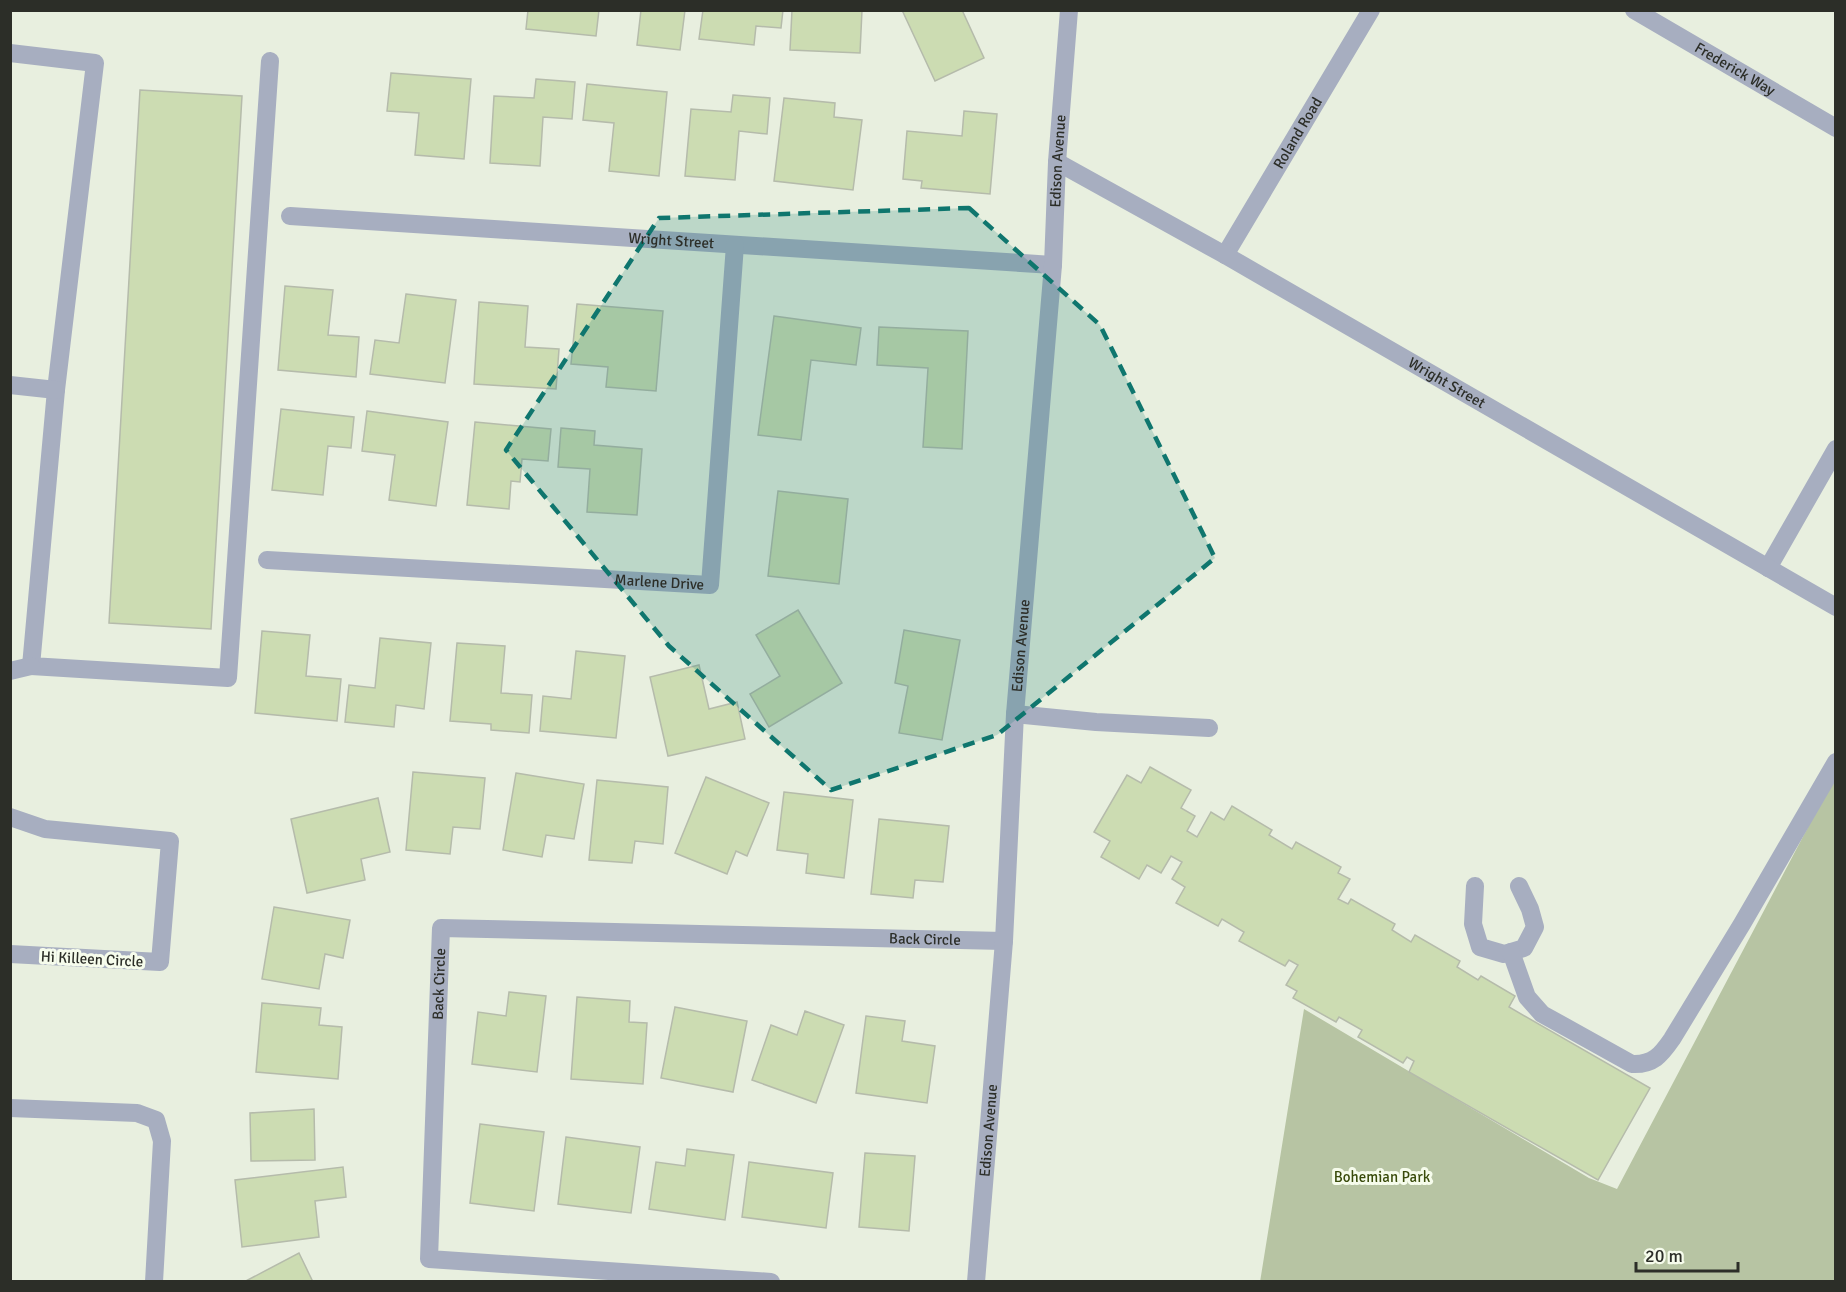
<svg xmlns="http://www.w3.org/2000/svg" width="1846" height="1292" font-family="Signika,sans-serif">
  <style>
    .green { fill: #b7c4a3 }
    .building { fill: #ccdcb2; stroke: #b5bbab; stroke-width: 1.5 }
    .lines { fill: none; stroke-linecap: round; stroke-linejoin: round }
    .service { stroke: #a7aec0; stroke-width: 18 }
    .minor { stroke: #a7aec0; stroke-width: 18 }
    .tertiary { stroke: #a7aec0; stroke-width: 18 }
    .marked { fill: #0f766e; fill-opacity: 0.2; stroke: #0f766e; stroke-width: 4.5; stroke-dasharray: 12 8; stroke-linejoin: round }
    .labels { text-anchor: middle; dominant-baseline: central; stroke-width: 6; stroke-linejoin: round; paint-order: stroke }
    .street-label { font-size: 15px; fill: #2c2e28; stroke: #f6fcec }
    .park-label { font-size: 15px; fill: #394b0b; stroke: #f6fcec }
  </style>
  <rect width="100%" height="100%" fill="#e8efdf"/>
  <polygon class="green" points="1835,776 1835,1281 1260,1282 1304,1009 1589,1178 1617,1189"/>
  <g class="building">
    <polygon points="528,10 599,10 596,36 526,29"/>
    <polygon points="641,10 685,10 680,50 637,45"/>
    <polygon points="703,10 783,10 781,28 756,26 754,45 699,39"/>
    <polygon points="792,10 862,10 860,53 790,50"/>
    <polygon points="902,10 962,10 984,58 935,81"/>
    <polygon points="391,73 471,79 464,159 415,155 419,113 387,111"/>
    <polygon points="536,79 575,82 572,119 543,117 540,166 490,163 494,96 534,98"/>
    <polygon points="587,84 667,92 659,176 609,171 614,123 583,120"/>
    <polygon points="140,90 242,96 211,629 109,623"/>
    <polygon points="733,95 770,98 767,134 739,131 735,180 685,176 691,109 731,112"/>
    <polygon points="784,98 835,103 834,117 862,120 853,190 774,181"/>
    <polygon points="964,111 997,114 990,194 921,188 922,181 903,179 907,131 962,136"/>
    <polygon points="285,286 333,290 328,335 359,337 356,377 278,370"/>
    <polygon points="406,294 456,300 445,383 370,374 375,340 399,343"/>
    <polygon points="479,302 528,306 525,347 559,349 556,389 474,384"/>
    <polygon points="577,304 663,311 656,391 606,387 608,367 571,364"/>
    <polygon points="774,316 861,328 856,365 811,360 801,440 758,435"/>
    <polygon points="879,327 968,331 962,449 923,447 928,368 877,365"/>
    <polygon points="281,409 354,417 351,448 328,446 323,495 272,490"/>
    <polygon points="367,411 448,422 436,506 389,500 395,455 362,451"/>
    <polygon points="475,422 551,429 548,461 522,459 520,482 511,481 509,509 467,505"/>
    <polygon points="561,428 595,431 594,445 642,449 637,515 587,512 590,469 558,467"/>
    <polygon points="778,491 848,499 839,584 768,576"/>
    <polygon points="798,610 842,683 769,727 750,694 780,676 756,635"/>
    <polygon points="904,630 960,640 942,740 899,733 908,686 895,683"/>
    <polygon points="262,631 310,635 306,676 341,679 337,721 255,713"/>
    <polygon points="380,638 431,643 424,709 396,705 394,727 345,722 349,685 375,688"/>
    <polygon points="457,643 505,646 501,693 532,695 529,733 491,730 491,724 450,721"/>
    <polygon points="576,651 625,656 616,738 540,731 543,696 571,699"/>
    <polygon points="699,665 709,709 737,702 745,739 668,756 650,677"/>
    <polygon points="1150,767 1191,790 1181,808 1195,816 1187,831 1197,837 1211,812 1224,820 1232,806 1272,830 1269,835 1292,849 1296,842 1341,867 1338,873 1350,879 1338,899 1348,904 1351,899 1395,924 1392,930 1411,942 1415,935 1460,961 1457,967 1478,980 1481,976 1515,996 1509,1007 1650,1088 1598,1180 1409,1072 1414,1061 1407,1057 1403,1063 1358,1037 1362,1030 1339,1017 1336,1022 1293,998 1297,991 1286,985 1298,965 1289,960 1285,966 1239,941 1244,932 1222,919 1218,926 1176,903 1185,887 1172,879 1182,862 1171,856 1161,873 1147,865 1139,879 1101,857 1110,841 1094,832 1127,775 1141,783"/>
    <polygon points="413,772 485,778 480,829 453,827 450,854 406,850"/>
    <polygon points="516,773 584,784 574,839 546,835 542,857 503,850"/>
    <polygon points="706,777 769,803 747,856 736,851 727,874 675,853"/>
    <polygon points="597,780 668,787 663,844 635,841 632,863 589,860"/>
    <polygon points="784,792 853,800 844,878 806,873 808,854 777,850"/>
    <polygon points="378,798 390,852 361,859 365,880 307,893 291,819"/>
    <polygon points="879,819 949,826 943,882 915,880 913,898 871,894"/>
    <polygon points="274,907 350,920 343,958 325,954 319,989 262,979"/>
    <polygon points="509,992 546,996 537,1072 472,1064 478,1012 506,1016"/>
    <polygon points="577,997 630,1001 629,1022 647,1023 643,1084 571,1079"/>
    <polygon points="262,1003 321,1008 319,1025 342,1027 338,1079 256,1072"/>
    <polygon points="675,1007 747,1021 733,1092 661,1078"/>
    <polygon points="805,1011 844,1025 816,1103 752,1080 771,1025 797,1035"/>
    <polygon points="866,1016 905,1021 902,1041 935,1046 927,1103 856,1093"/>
    <polygon points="314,1109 315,1160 251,1161 250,1113"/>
    <polygon points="480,1124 544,1132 534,1211 470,1203"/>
    <polygon points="566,1137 640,1147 631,1213 558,1204"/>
    <polygon points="687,1149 734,1155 725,1220 649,1209 656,1162 685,1166"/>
    <polygon points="865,1153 915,1156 909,1231 859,1227"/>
    <polygon points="749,1162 833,1173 826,1228 742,1217"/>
    <polygon points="343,1167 346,1197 315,1201 319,1237 242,1247 235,1180"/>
    <polygon points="299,1253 313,1282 244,1282"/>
  </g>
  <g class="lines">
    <g class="service">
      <polyline points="10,53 95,63 56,390 31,666 228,678 270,61"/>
      <polyline points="10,385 56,390"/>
      <polyline points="10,671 31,666"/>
      <polyline points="1015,714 1096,722 1209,728"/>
      <polyline points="1475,886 1473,924 1480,947 1504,954 1524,948 1535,927 1530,909 1519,886"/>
      <path d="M1511,952L1527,997L1542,1014L1632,1064C1653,1065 1661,1055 1672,1039L1742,924L1836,762"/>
      <polyline points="10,1108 137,1113 156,1120 162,1141 154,1282"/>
    </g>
    <g class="minor">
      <path id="s1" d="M1634,10L1836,128"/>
      <path id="s2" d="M290,216L1053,265"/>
      <path id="s3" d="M1225,255L1371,10"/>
      <path id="s4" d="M267,560L710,585L735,245"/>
      <polyline points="1768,568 1836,449"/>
      <polyline points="10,817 45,829 170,841 160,962 10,954"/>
      <path id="s5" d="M771,1282L429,1259L441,928L1004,941"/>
    </g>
    <g class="tertiary">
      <path id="s6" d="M1057,162L1225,255L1836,607"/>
      <path id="s7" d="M976,1282L1004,941L1015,714L1053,265L1057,162L1069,10"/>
    </g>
  </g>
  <path class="marked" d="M969,208L1100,325L1215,558L997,735L831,790L669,646L506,450L659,218Z"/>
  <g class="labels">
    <g class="street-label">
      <text stroke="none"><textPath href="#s1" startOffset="117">Frederick Way</textPath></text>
      <text stroke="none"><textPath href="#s3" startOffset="142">Roland Road</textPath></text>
      <text stroke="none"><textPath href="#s7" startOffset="1124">Edison Avenue</textPath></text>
      <text stroke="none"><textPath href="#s2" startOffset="382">Wright Street</textPath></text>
      <text stroke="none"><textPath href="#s6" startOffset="448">Wright Street</textPath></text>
      <text stroke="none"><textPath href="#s4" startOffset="393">Marlene Drive</textPath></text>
      <text stroke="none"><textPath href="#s7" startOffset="638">Edison Avenue</textPath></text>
      <text stroke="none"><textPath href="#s5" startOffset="1158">Back Circle</textPath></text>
      <text transform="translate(92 959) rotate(3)">Hi Killeen Circle</text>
      <text stroke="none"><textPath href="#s5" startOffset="618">Back Circle</textPath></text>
      <text stroke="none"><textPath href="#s7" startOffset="152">Edison Avenue</textPath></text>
    </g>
    <g class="park-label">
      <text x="1382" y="1177">Bohemian Park</text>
    </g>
  </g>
  <rect width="1846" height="1292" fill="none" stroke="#2c2e28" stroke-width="24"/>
  <path d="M1636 1262v9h102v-9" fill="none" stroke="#2c2e28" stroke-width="3"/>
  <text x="1645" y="1262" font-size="18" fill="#2c2e28" stroke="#f6fcec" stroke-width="4.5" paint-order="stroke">20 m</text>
</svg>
